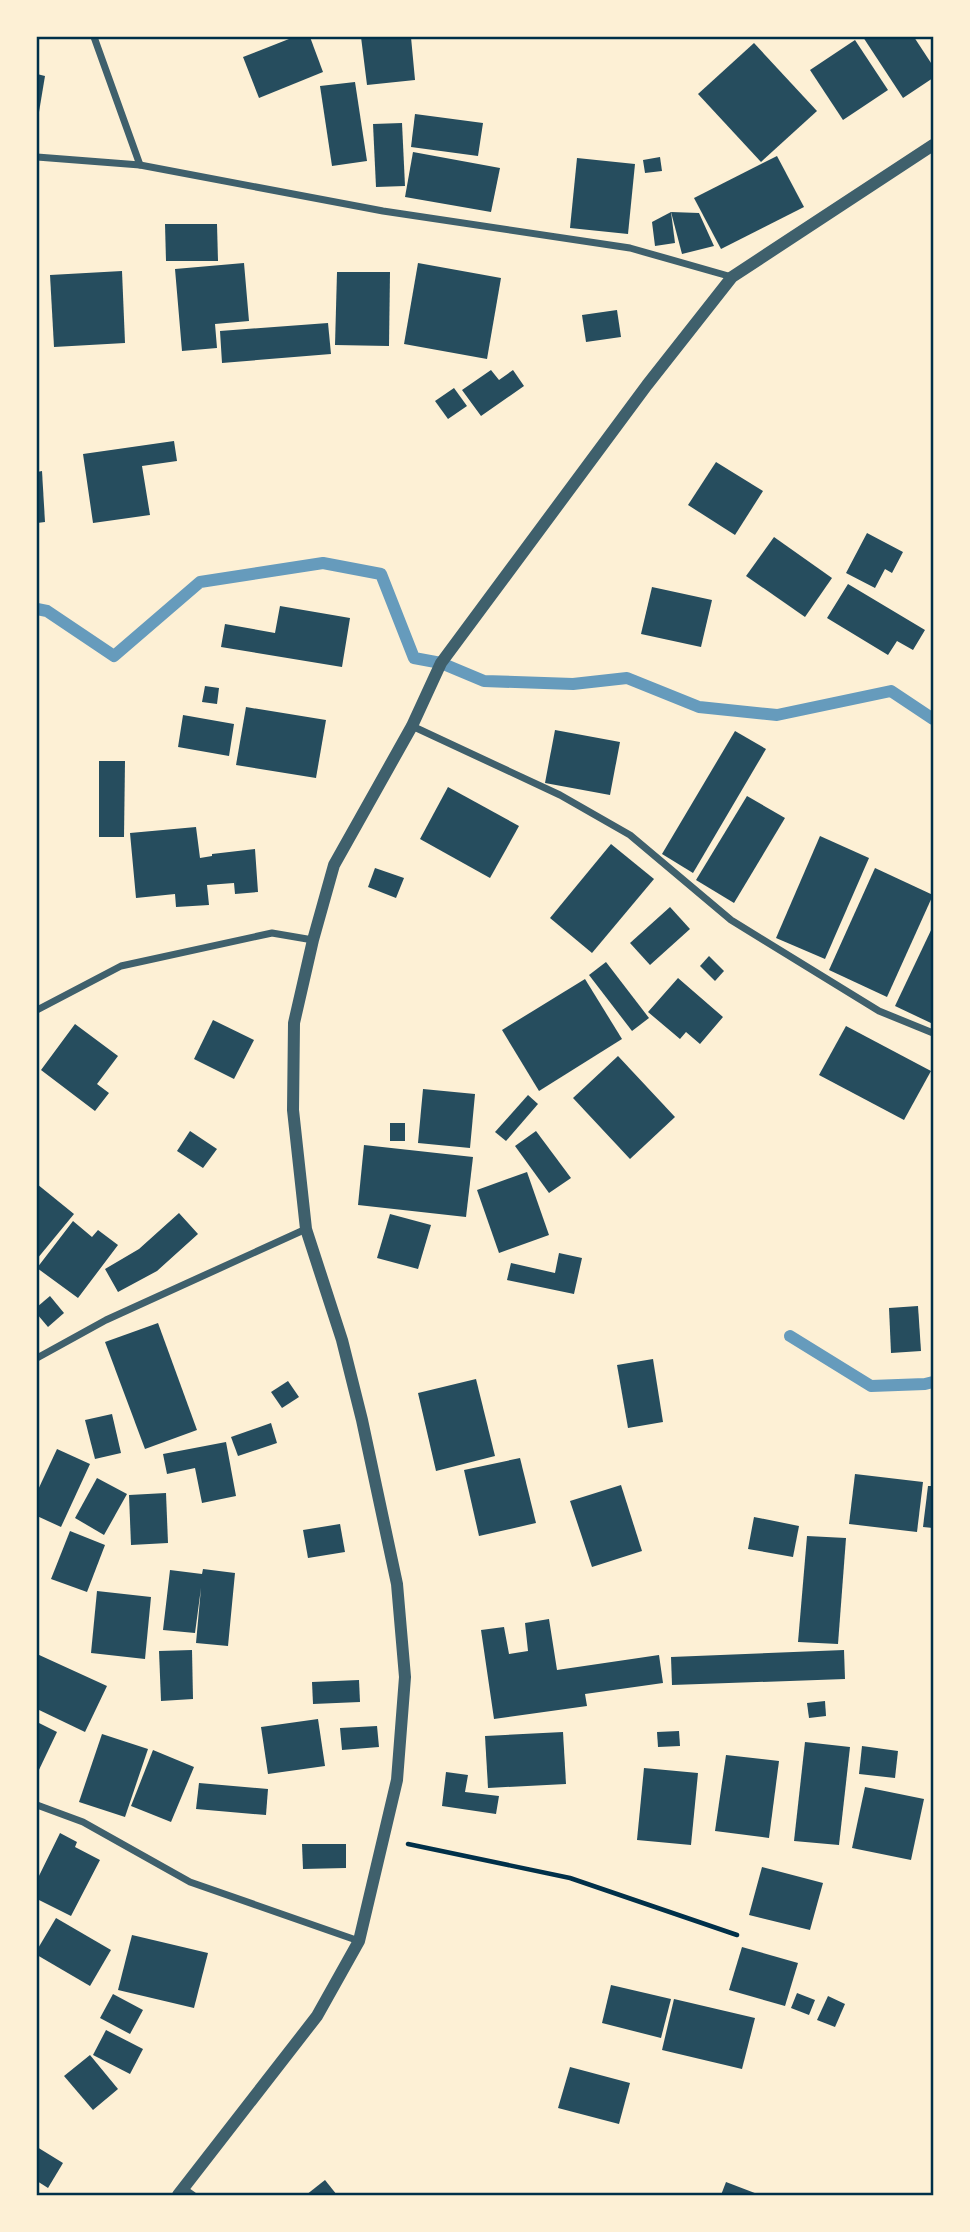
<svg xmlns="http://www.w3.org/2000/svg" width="970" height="2232" font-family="'Exo 2',sans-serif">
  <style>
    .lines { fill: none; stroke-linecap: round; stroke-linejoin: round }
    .stream { stroke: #669bbc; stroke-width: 12 }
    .building { fill: #264d5e }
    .path { stroke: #003049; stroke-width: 4.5 }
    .minor { stroke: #3f606c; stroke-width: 7 }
    .tertiary { stroke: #3f606c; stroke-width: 12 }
    .neatline { fill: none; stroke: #003049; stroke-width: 2.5 }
  </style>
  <rect width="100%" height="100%" fill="#fdf0d5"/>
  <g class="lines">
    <g class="stream">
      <polyline points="37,609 47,611 114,656 200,582 323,563 381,574 414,658 441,663 484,681 573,684 627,678 699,707 777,715 891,691 933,719"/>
      <polyline points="790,1336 871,1386 925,1384 933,1382"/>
    </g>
  </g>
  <g class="building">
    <polygon points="294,37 310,37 323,72 259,98 243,57"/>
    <polygon points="361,37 411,37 415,80 367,85"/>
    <polygon points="863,37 914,37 933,66 933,78 903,98"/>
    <polygon points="855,40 888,90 843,120 810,70"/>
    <polygon points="754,43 817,111 761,162 698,94"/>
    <polygon points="37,74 45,76 38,118 37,118"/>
    <polygon points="355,82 367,161 332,166 320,86"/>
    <polygon points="415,114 483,123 478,156 411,147"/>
    <polygon points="402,123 405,186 376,187 373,124"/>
    <polygon points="413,152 500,168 491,212 405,197"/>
    <polygon points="777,156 804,207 721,249 694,198"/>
    <polygon points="660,157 662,171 645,173 643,160"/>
    <polygon points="577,158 635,164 628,234 570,228"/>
    <polygon points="671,212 675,243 655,246 652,222"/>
    <polygon points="671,212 699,213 714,246 682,254"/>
    <polygon points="165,224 217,224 218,261 166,261"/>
    <polygon points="244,263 249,321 215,324 217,348 182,351 175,269"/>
    <polygon points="418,263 501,278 487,359 404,344"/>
    <polygon points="122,271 125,343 54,347 50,275"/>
    <polygon points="337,272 390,272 389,346 335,345"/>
    <polygon points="617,310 621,337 586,342 582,315"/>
    <polygon points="328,323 331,354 222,363 220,331"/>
    <polygon points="491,370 499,380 513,370 524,386 481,416 462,390"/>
    <polygon points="454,388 467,406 448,419 435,401"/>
    <polygon points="174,441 177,461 142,466 150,515 93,523 83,454"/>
    <polygon points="716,462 763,491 735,535 688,505"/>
    <polygon points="42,471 45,522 37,523 37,472"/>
    <polygon points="867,533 903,552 892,573 885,569 875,588 846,573"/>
    <polygon points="774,537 832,578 805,617 746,576"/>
    <polygon points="848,584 925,630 913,650 897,641 888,655 827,618"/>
    <polygon points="652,587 712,600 701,647 641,634"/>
    <polygon points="280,606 350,618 342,667 221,647 225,624 275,633"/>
    <polygon points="205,686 219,688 217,704 202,702"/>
    <polygon points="246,707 326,720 316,778 236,765"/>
    <polygon points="183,715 234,724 229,756 178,747"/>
    <polygon points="555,730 620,742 610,795 545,783"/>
    <polygon points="735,731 766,749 693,873 662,854"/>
    <polygon points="99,761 125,761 124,837 99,837"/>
    <polygon points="448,787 519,826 490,878 420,839"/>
    <polygon points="747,796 785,818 734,903 696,880"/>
    <polygon points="196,827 200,858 212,856 212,854 255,849 258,892 235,894 234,883 207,885 209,905 176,907 175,894 136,898 130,833"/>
    <polygon points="820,836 869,858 825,959 776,938"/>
    <polygon points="611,844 654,879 592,953 550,918"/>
    <polygon points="375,868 404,878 396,898 368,887"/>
    <polygon points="875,868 933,895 887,997 829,970"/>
    <polygon points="670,907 690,929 650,965 630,943"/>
    <polygon points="933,926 933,1024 895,1006"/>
    <polygon points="709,956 724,971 715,981 700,966"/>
    <polygon points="606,962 649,1018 632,1031 589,975"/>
    <polygon points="678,978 723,1017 700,1044 686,1032 680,1039 648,1012"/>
    <polygon points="585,979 622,1039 539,1091 502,1030"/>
    <polygon points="213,1020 254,1040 234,1079 194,1059"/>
    <polygon points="75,1024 118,1056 97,1084 109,1093 95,1111 41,1070"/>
    <polygon points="846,1026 931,1071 904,1120 819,1075"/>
    <polygon points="618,1056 675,1117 630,1159 573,1098"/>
    <polygon points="423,1089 475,1094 470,1148 418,1143"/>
    <polygon points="528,1095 538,1104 506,1141 495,1132"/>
    <rect x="390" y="1123" width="15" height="18"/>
    <polygon points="190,1131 217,1149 203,1168 177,1151"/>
    <polygon points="536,1131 571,1178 549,1193 515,1146"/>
    <polygon points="364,1145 473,1157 466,1217 358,1205"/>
    <polygon points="527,1172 549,1235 499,1253 477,1190"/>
    <polygon points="37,1184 74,1214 37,1259"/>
    <polygon points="179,1213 198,1234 157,1271 118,1292 105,1269 139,1249"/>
    <polygon points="390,1214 431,1225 418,1269 377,1258"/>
    <polygon points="73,1221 92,1237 98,1230 118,1245 78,1298 37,1268"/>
    <polygon points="559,1253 582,1258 574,1294 507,1280 511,1263 555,1273"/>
    <polygon points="50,1296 64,1313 48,1327 37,1314 37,1307"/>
    <polygon points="918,1306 921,1351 891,1353 889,1308"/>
    <polygon points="158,1323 197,1430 145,1449 105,1342"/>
    <polygon points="653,1359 663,1422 628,1428 617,1365"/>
    <polygon points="476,1379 495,1456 436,1471 418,1393"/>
    <polygon points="288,1381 299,1397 282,1408 271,1392"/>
    <polygon points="112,1414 121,1453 95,1459 85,1420"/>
    <polygon points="271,1423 277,1443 238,1456 231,1437"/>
    <polygon points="226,1442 236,1496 202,1503 195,1468 167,1474 163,1454"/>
    <polygon points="57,1449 90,1464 61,1527 37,1516 37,1492"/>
    <polygon points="520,1458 536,1523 479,1536 464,1470"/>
    <polygon points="855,1474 923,1482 917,1532 849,1524"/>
    <polygon points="97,1478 127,1494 104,1535 75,1518"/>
    <polygon points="621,1485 642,1551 592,1567 570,1501"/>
    <polygon points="928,1486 933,1486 933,1528 923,1527"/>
    <polygon points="166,1493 168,1543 131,1545 129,1495"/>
    <polygon points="754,1517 799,1526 793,1557 748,1549"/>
    <polygon points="340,1524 345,1552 308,1558 303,1530"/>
    <polygon points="70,1531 105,1545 87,1592 51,1579"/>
    <polygon points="807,1536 846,1538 838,1644 798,1642"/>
    <polygon points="203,1569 235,1573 228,1646 196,1643 201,1588 195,1633 163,1630 170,1570 202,1574"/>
    <polygon points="97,1591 151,1597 145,1659 91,1653"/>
    <polygon points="549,1619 557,1670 659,1655 663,1683 585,1694 587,1706 494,1719 481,1630 504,1627 509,1654 528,1651 525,1623"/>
    <polygon points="192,1650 193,1699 161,1701 159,1651"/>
    <polygon points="844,1650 845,1679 672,1685 671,1657"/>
    <polygon points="37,1654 107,1686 85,1732 37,1709"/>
    <polygon points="359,1680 360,1702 313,1704 312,1682"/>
    <polygon points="825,1701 826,1716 809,1718 807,1703"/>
    <polygon points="318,1719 325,1766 268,1774 261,1727"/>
    <polygon points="37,1722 57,1732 37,1774"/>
    <polygon points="377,1726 379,1747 342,1750 340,1728"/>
    <polygon points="679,1731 680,1746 658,1747 657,1732"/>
    <polygon points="563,1732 566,1784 488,1788 485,1736"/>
    <polygon points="102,1734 148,1749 125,1817 79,1802"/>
    <polygon points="805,1742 850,1747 839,1845 794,1841"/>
    <polygon points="862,1746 898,1751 895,1778 859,1774"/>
    <polygon points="153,1750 194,1767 171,1822 131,1806"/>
    <polygon points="726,1755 779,1761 769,1838 715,1831"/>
    <polygon points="644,1768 698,1773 691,1845 637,1840"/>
    <polygon points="446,1772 468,1775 465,1792 499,1796 496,1814 442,1806"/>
    <polygon points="199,1783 268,1789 266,1815 196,1809"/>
    <polygon points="865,1787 924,1799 911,1860 852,1848"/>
    <polygon points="60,1833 77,1842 75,1847 100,1860 71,1916 37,1899 37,1880"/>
    <polygon points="302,1844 346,1844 346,1868 303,1869"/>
    <polygon points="762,1867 823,1883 810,1930 749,1915"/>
    <polygon points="56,1918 111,1950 90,1986 37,1955 37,1950"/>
    <polygon points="132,1935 208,1953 194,2008 118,1990"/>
    <polygon points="742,1947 798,1963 785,2006 729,1990"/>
    <polygon points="611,1985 671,1999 661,2038 602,2023"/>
    <polygon points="797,1993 815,2000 809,2015 791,2008"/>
    <polygon points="113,1994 143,2010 130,2034 100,2018"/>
    <polygon points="828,1996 845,2004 835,2027 817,2020"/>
    <polygon points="674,1999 755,2018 742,2069 662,2050"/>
    <polygon points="106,2030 143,2049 130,2074 93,2055"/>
    <polygon points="90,2055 118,2089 93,2110 64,2076"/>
    <polygon points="570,2067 630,2083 619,2124 558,2108"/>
    <polygon points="37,2147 63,2163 48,2188 37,2181"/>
    <polygon points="325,2180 337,2195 306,2195"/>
    <polygon points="726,2182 760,2195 721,2195"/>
  </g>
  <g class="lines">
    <polyline class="path" points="408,1844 570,1878 737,1935"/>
    <g class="minor">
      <polyline points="94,37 140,165"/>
      <polyline points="37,157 140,165 383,211 630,248 732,277"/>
      <polyline points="412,726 560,795 630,835 731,920 879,1011 933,1033"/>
      <polyline points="37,1010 121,966 272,933 313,940"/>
      <polyline points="37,1358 106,1320 306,1229"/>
      <polyline points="37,1805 83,1822 190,1882 359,1941"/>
      <polyline points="183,2188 193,2195"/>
    </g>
    <polyline class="tertiary" points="178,2195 317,2016 359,1941 397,1780 405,1677 397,1584 362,1420 342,1340 306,1229 293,1110 294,1023 313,940 334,865 412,726 441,663 647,385 732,277 933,145"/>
  </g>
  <rect width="970" height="2232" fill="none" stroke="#fdf0d5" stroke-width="77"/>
  <rect x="38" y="38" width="894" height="2156" class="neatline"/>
</svg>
